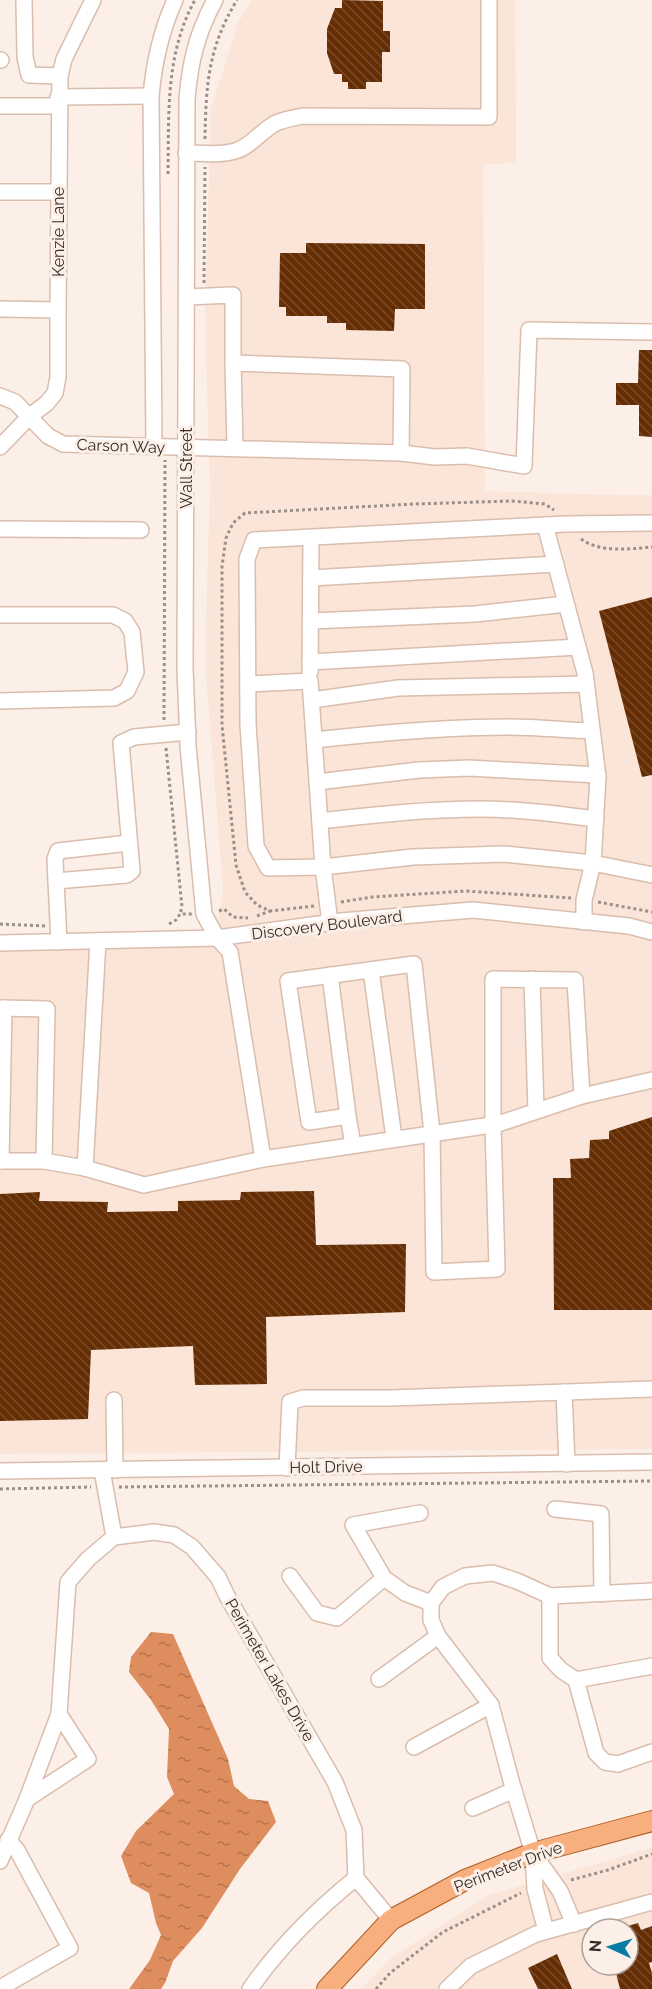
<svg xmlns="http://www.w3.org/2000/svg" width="652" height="1989" font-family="Raleway,sans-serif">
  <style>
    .built { fill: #fbe4d8; fill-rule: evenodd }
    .water { fill: url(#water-ripples) }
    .building { fill: url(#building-back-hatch) }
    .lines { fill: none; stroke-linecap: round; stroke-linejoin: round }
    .minor-casing { stroke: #dabdad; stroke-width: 18 }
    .major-casing { stroke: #af5e26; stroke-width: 22 }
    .path { stroke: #9b8f88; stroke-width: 3; stroke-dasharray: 3 3; stroke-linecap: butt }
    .minor { stroke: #fff; stroke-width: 15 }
    .major { stroke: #f6af7d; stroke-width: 20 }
    .labels { text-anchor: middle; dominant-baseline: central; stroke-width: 6; stroke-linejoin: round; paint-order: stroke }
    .street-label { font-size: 16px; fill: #372b25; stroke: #fbefe8 }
  </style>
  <defs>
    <pattern id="water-ripples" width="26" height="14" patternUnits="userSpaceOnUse" patternTransform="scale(1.5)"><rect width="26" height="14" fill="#de8d5e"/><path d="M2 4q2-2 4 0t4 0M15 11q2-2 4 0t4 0" fill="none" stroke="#b5734d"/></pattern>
    <pattern id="building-back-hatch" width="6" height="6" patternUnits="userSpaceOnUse" patternTransform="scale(1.5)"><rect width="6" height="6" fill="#652d04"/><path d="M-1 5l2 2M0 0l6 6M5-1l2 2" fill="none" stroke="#784a29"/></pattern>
  </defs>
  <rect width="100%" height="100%" fill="#fbefe8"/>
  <g class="built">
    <polygon points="252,0 515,0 516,162 483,165 485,491 610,495 652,495 652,1449 0,1454 0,947 191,946 218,921 223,890 205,660 210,488 205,319 211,108 238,23"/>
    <path d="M652,1848V1989H361L392,1957L489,1895ZM592,1929H628V1965H592Z"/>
  </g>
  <polygon class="water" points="151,1632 173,1634 228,1759 234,1786 249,1799 268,1801 276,1822 240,1869 202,1928 173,1961 165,1983 161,1989 129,1989 150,1960 161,1935 156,1923 149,1893 131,1883 121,1856 136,1831 174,1794 167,1777 169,1729 151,1700 129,1672 131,1657"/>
  <g class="building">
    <polygon points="342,0 383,1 383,31 390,31 390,52 382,52 382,82 366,82 366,89 348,89 348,82 342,82 342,74 334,74 327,53 327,29 335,8 342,8"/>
    <polygon points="306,243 425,244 425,309 395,309 394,331 346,330 346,323 327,323 327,316 286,316 286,307 279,307 280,253 306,253"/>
    <polygon points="639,350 652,350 652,437 639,436 639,405 616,405 616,383 638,383"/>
    <polygon points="652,597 652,775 642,777 599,611"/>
    <polygon points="652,1117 652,1310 554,1310 553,1178 571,1178 570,1159 589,1158 590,1140 609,1139 609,1131"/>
    <polygon points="314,1191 316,1245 406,1244 405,1312 266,1317 267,1384 195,1385 193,1346 91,1350 88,1419 0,1421 0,1194 40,1192 39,1201 108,1202 107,1212 178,1211 178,1201 240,1200 241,1192"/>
    <polygon points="638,1923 641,1930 652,1926 652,1962 649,1963 652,1973 652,1989 620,1989 614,1965 628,1965 628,1926"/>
    <polygon points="557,1954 572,1989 538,1989 528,1968"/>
  </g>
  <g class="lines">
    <g class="minor-casing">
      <g id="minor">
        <polyline points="24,0 25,57 29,75 60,76"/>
        <path d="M215,0C197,33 190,62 187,99L185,668L188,746L204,914L217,938L230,952L263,1159L498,1124L582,1096L652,1080"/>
        <polyline points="0,60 1,60"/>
        <polyline points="58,97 151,96"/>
        <polyline points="0,106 58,106"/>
        <path d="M186,153C202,153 222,156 238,150C252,145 262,130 276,123C285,119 293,118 303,116L489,117V0"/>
        <polyline points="0,192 58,192"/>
        <polyline points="187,297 233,295 233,363"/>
        <polyline points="0,309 58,310"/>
        <polyline points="0,396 15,402 48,436 63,444 401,453 402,369 233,363 235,448"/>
        <path d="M154,446L151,96C154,62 161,31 175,0"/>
        <polyline points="0,447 30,416 47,403 55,393 58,377 58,310 60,76 64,59 93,0"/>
        <polyline points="401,453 435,457 467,456 524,466 529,330 652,332"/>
        <polyline points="545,525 585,673 598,777 593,863 652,875"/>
        <polyline points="0,529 141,530"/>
        <polyline points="311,578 556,564"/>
        <polyline points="0,615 113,615 125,621 132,632 136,672 127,691 114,698 0,701"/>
        <polyline points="311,621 475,614 566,604"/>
        <polyline points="310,662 578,647"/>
        <polyline points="310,672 311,538"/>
        <polyline points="248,684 310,681 323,867 413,857 504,854 593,863 584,900 584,922"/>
        <polyline points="312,700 398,688 586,684"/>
        <path d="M314,740C379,733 443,727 509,727C536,727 564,730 592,731"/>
        <polyline points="317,782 419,770 469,768 598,775"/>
        <path d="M320,821C373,815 427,809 481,809C519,809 557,814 596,819"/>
        <polyline points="56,881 55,859 58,851 129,843"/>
        <polyline points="330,923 323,867 268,868 256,846 248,724 247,559 254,540 566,524 652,523"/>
        <polyline points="98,941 85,1168 144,1185 263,1159"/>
        <polyline points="59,942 56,881 127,875 132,871 121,743 134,737 188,732"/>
        <polyline points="0,943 217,938 341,921 473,910 629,926 652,932"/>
        <polyline points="371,970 394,1138"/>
        <polyline points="330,975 348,1116"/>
        <polyline points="532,979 536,1111"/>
        <polyline points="0,1008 47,1009 44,1161"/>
        <polyline points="353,1145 348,1116 309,1122 288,981 414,964 432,1133 434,1272 497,1269 493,1124 493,979 575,980 582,1096"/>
        <polyline points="0,1161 44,1161 85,1168"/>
        <polyline points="1,1161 4,1008"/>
        <polyline points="564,1392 567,1464"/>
        <polyline points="114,1400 115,1470"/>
        <polyline points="287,1468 290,1402 303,1398 390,1398 652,1389"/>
        <polyline points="102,1470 114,1537"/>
        <polyline points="0,1471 652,1462"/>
        <polyline points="555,1509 601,1514 602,1594"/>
        <polyline points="420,1513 353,1525 384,1578 405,1593 431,1603"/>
        <polyline points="290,1576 317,1613 337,1618 384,1578"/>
        <polyline points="550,1596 550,1658 561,1670 576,1680 652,1666"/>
        <polyline points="379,1679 438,1636"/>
        <polyline points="576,1680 596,1753 605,1762 618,1764 652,1752"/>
        <polyline points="414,1747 491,1705"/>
        <polyline points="27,1799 88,1759 59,1714"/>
        <polyline points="473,1808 514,1790"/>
        <polyline points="533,1853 560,1891 574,1924"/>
        <polyline points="0,1861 27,1799 59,1714 68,1582 88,1559 114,1537 154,1532 174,1535 192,1547 218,1577 227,1596 335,1782 354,1830 356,1878 391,1920"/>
        <polyline points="546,1931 535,1889 533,1853 512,1784 491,1705 438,1636 431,1620 431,1603 443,1587 465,1576 493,1573 517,1581 550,1596 652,1591"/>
        <polyline points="0,1988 70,1948 17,1850 8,1840"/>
        <path d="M250,1989C280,1946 315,1911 356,1878"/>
        <polyline points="447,1989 471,1966 536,1934 652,1902"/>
      </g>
    </g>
    <g class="major-casing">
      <polyline id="major" points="327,1989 391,1920 465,1880 533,1853 652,1821"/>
    </g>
    <g class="path">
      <path d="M205,139C206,84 208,48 237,0"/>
      <path d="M168,174C169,115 165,54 195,0"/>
      <polyline points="204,283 205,167"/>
      <path d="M581,539C601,553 629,549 652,547"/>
      <polyline points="164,720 165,460"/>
      <polyline points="166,748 182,907 180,914"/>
      <polyline points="341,902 372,897 466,891 571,898"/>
      <polyline points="598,902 652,912"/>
      <polyline points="314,906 270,911 257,905 245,892 236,865 222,725 222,566 226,538 233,523 245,513 414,504 512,501 545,504 554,510"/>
      <polyline points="219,911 224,909 233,917 248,918"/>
      <polyline points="257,916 270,911"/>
      <polyline points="0,924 46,926"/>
      <polyline points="169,924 176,920 180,914 192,914"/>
      <polyline points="119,1487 652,1481"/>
      <polyline points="0,1489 91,1487"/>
      <polyline points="571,1880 608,1870 652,1854"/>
      <polyline points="376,1989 390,1973 443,1932 521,1893"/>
    </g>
    <use href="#minor" class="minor"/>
    <use href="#major" class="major"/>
  </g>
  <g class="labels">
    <g class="street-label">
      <text transform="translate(58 232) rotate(-90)">Kenzie Lane</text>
      <text transform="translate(121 446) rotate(2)">Carson Way</text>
      <text transform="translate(186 468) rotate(-90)">Wall Street</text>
      <text transform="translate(327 925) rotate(-7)">Discovery Boulevard</text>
      <text transform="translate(326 1467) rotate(-1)">Holt Drive</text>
      <text transform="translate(270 1670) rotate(60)">Perimeter Lakes Drive</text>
      <text transform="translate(508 1867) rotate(-21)">Perimeter Drive</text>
    </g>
  </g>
  <g transform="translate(610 1947) rotate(274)"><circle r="28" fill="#fbefe8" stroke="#ada19a" stroke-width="1.5"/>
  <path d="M0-4.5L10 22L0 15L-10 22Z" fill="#077ca4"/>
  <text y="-9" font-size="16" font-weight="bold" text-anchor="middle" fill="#372b25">N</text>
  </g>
</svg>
